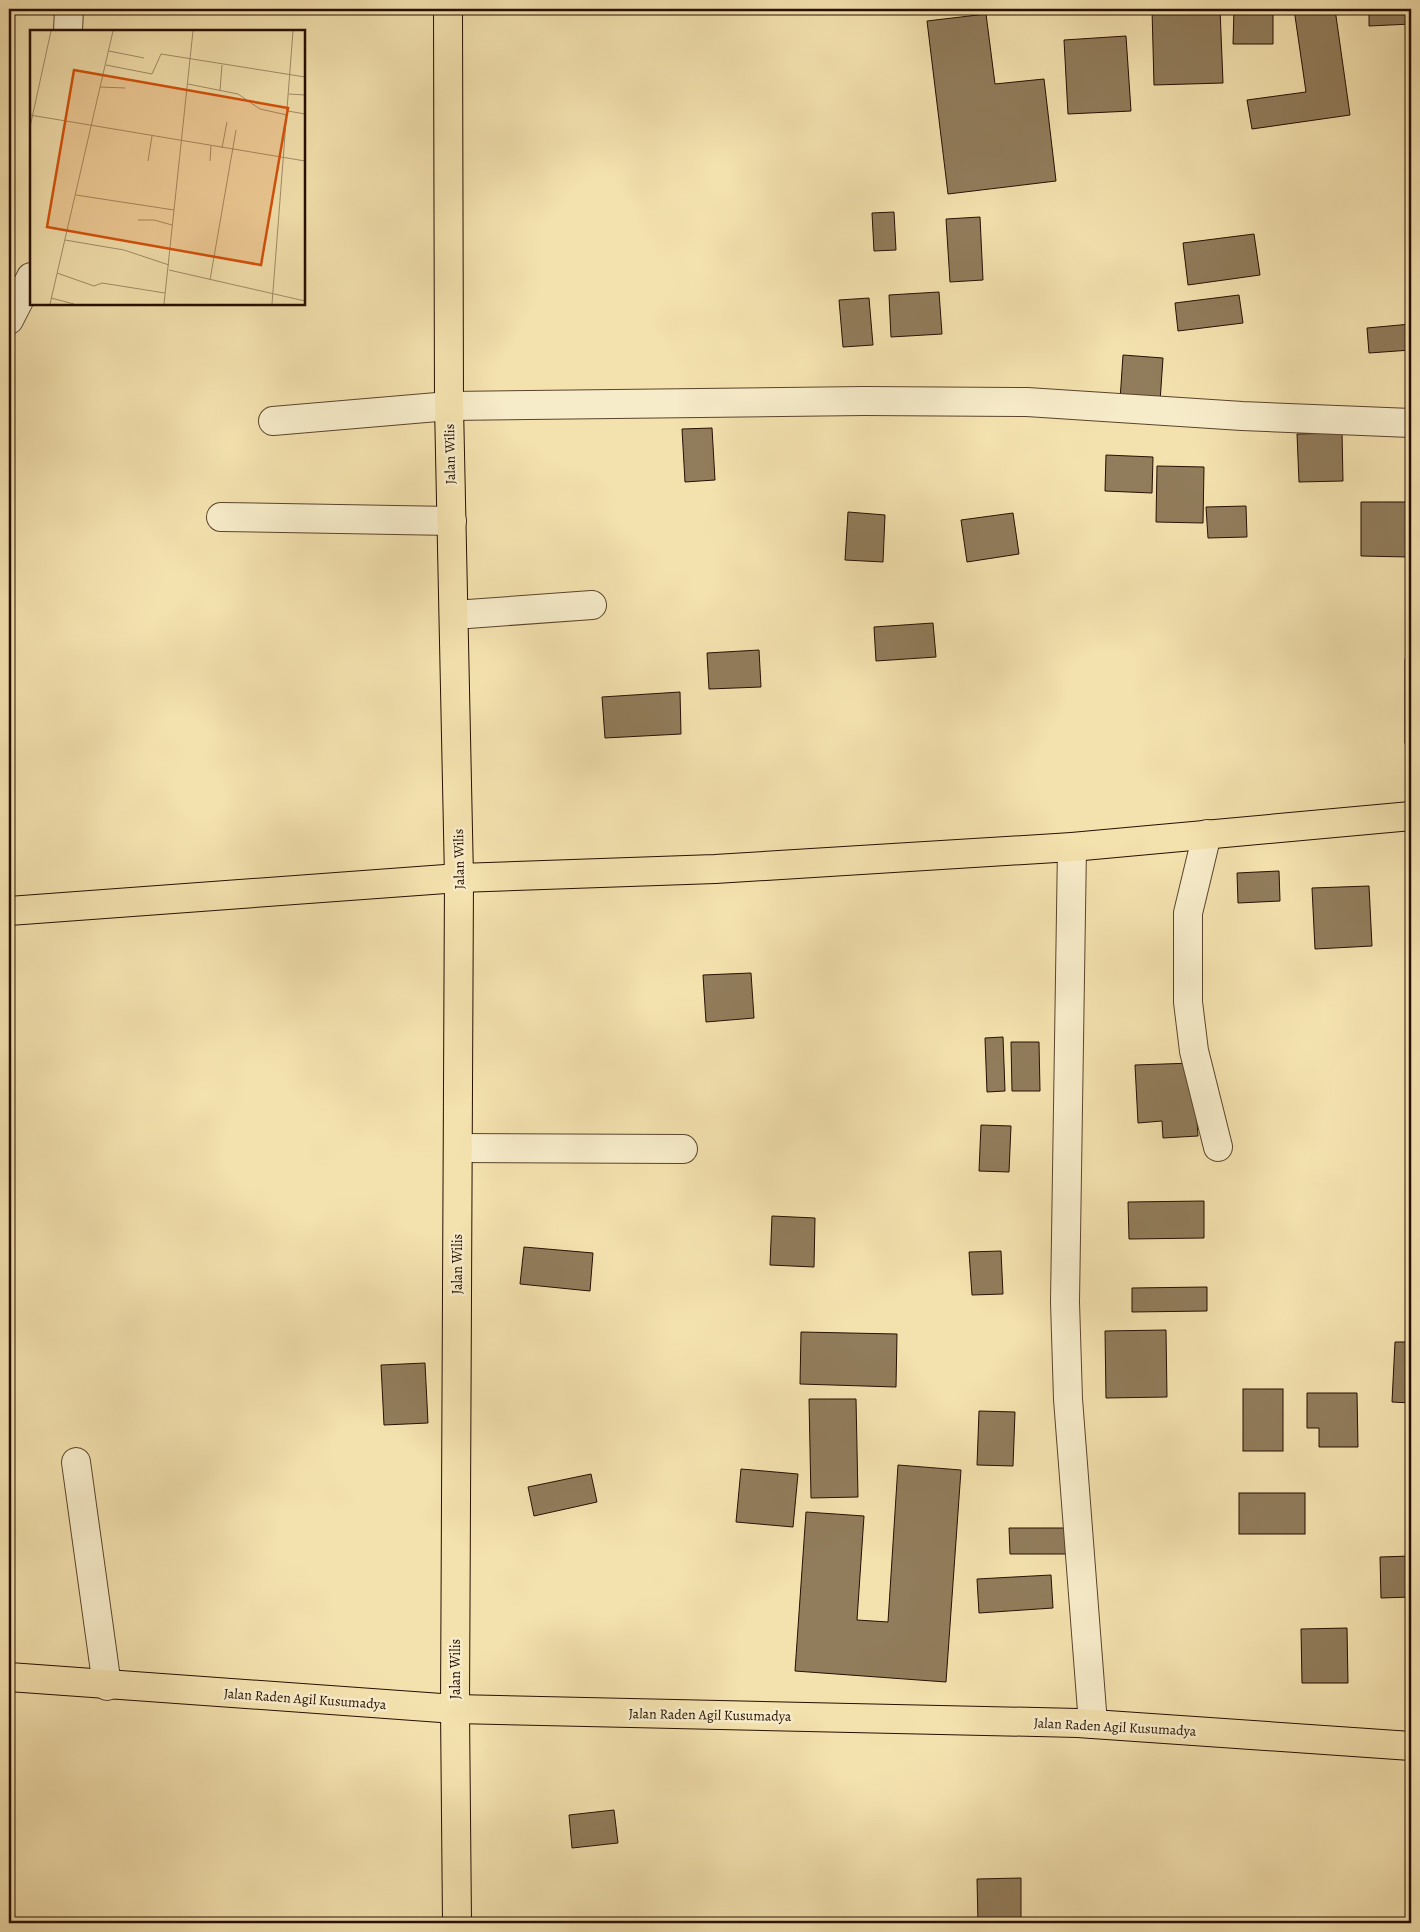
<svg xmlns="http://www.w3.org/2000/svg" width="1420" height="1932" font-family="Alegreya,serif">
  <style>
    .building { fill: #917c5b; stroke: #270f01 }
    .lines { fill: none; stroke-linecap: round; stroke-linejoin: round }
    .minor-casing { stroke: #5a442c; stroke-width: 30 }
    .major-casing { stroke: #270f01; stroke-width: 30 }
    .minor { stroke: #f7ecca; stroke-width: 28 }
    .major { stroke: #f3e1ae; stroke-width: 28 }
    .labels { text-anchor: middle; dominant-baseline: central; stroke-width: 5; stroke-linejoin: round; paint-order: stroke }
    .street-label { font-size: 14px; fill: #270f01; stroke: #f7ecca }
    .inset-road { fill: none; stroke: #a18d69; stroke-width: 1 }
    .view { fill: #d5520b; fill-opacity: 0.15; stroke: #d5520b; stroke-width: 2.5 }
    .inset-edge { fill: none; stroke: #270f01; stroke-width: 2.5 }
  </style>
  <rect width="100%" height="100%" fill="#f3e1ae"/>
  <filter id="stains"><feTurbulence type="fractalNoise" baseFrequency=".004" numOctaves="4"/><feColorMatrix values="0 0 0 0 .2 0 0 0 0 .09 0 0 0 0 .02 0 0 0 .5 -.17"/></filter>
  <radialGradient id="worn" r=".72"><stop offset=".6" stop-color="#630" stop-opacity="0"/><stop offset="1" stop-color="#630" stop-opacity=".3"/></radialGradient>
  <g class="building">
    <polygon points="1152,9 1220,9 1223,83 1154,85"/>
    <polygon points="1234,9 1273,9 1273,44 1233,44"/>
    <polygon points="1294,9 1335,9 1350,115 1252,129 1247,100 1306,92"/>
    <polygon points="1369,9 1411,9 1411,24 1369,26"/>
    <polygon points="986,14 995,84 1044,79 1056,181 948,194 927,21"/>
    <polygon points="1126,36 1131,111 1068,114 1064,40"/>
    <polygon points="894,212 896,250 874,251 872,213"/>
    <polygon points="980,217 983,280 950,282 946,219"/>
    <polygon points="1254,234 1260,275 1188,285 1183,243"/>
    <polygon points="939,292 942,334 891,337 889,295"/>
    <polygon points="1239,295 1243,323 1178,331 1175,303"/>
    <polygon points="869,298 873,345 843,347 839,300"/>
    <polygon points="1411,324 1411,350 1369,353 1367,328"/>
    <polygon points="1123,355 1163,358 1160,402 1120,400"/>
    <polygon points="712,428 715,480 685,482 682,429"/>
    <polygon points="1342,433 1343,481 1299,482 1297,434"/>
    <polygon points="1106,455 1153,457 1152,493 1105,491"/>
    <polygon points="1157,466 1204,467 1203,523 1156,522"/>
    <polygon points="1361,502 1409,502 1409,557 1361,556"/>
    <polygon points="1246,506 1247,537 1208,538 1206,507"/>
    <polygon points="848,512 885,515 883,562 845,560"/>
    <polygon points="1013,513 1019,554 967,562 961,520"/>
    <polygon points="933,623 936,657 876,661 874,627"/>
    <polygon points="759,650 761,687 709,689 707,653"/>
    <rect x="1405" y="659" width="6" height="84"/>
    <polygon points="680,692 681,734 605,738 602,697"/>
    <polygon points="1279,871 1280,901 1238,903 1237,873"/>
    <polygon points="1369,886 1372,946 1315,949 1312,888"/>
    <polygon points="751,973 754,1018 706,1022 703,975"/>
    <polygon points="1003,1037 1005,1091 987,1092 985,1038"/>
    <polygon points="1011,1042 1039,1042 1040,1091 1012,1091"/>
    <polygon points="1193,1063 1198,1136 1163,1138 1162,1121 1138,1123 1135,1065"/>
    <polygon points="981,1125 1011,1126 1009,1172 979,1171"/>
    <polygon points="1204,1201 1204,1238 1129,1239 1128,1202"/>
    <polygon points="772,1216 815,1218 814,1267 770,1265"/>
    <polygon points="524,1247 593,1253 590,1291 520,1284"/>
    <polygon points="1001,1251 1003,1294 972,1295 969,1252"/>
    <polygon points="1207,1287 1207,1311 1132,1312 1132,1288"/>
    <polygon points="1166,1330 1167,1397 1106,1398 1105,1331"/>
    <polygon points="801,1332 897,1334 896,1387 800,1384"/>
    <polygon points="1395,1342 1411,1342 1411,1403 1392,1402"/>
    <polygon points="425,1363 428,1423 384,1425 381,1365"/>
    <rect x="1243" y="1389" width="40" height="62"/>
    <polygon points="1307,1393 1357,1393 1358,1447 1319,1447 1319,1428 1307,1428"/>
    <polygon points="809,1399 856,1399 858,1497 811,1498"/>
    <polygon points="979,1411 1015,1412 1013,1466 977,1465"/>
    <polygon points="898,1465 961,1470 946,1682 795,1671 806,1512 864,1516 857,1620 888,1622"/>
    <polygon points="741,1469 798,1474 793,1527 736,1522"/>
    <polygon points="591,1474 597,1502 534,1516 528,1487"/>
    <rect x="1239" y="1493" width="66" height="41"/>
    <polygon points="1009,1528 1072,1528 1072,1554 1010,1554"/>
    <polygon points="1411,1556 1411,1597 1381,1598 1380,1557"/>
    <polygon points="1051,1575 1053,1608 979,1613 977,1579"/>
    <polygon points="1347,1628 1348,1683 1302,1683 1301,1629"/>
    <polygon points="614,1810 618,1843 572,1848 569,1815"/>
    <polygon points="1021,1878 1021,1923 978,1923 977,1879"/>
  </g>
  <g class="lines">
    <g class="minor-casing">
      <g id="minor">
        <polyline points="68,31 69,9"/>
        <polyline points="9,320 31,277"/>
        <polyline points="273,421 449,406 864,401 1027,402 1242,416 1411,423"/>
        <polyline points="221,517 452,521"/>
        <polyline points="454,615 592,605"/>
        <polyline points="1207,834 1188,913 1188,1002 1194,1051 1218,1147"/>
        <polyline points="1072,847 1065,1302 1068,1399 1093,1724"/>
        <polyline points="458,1148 683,1149"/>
        <polyline points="76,1462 107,1686"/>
      </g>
    </g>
    <g class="major-casing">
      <g id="major">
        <polyline points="448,9 449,406 459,878 455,1709 457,1923"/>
        <polyline points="9,911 459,878 715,869 1072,847 1411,816"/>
        <polyline points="9,1677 455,1709 1078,1723 1411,1746"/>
      </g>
    </g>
    <use href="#minor" class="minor"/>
    <use href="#major" class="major"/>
  </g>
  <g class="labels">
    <g class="street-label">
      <text transform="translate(450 454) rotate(-91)">Jalan Wilis</text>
      <text transform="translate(459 859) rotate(-91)">Jalan Wilis</text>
      <text transform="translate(457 1264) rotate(-90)">Jalan Wilis</text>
      <text transform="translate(455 1669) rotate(-90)">Jalan Wilis</text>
      <text transform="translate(305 1699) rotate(4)">Jalan Raden Agil Kusumadya</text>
      <text transform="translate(710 1715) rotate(1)">Jalan Raden Agil Kusumadya</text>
      <text transform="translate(1115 1727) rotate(3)">Jalan Raden Agil Kusumadya</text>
    </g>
  </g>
  <g transform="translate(30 30)">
    <rect width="275" height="275" fill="#f3e1ae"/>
    <path class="inset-road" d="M79,21L114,28M76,35L122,44L131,24L275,47M158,54L208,64L230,79L257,85M70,57L95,58M190,60L192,35M259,64L275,65M258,81L275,84M0,85L275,131M0,97L21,1M192,118L197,92M118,131L122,106M180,131L181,116M46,165L144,180M108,190H124L142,195M35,210L94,220L139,235M139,240L275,271M27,243L64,256L72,253L135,263M180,250L206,100M21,268L44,274M20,274L83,1M134,274L163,1M242,274L263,1"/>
    <path class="view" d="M44,40L258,78L231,235L17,197Z"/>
    <rect width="275" height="275" class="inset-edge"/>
  </g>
  <rect width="1420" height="1932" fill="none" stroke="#f3e1ae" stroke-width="30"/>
  <rect x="10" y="10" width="1400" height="1912" fill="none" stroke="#270f01" stroke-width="2.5"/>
  <rect x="15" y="15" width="1390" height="1902" fill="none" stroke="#270f01"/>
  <rect width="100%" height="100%" filter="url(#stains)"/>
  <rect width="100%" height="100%" fill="url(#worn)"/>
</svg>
